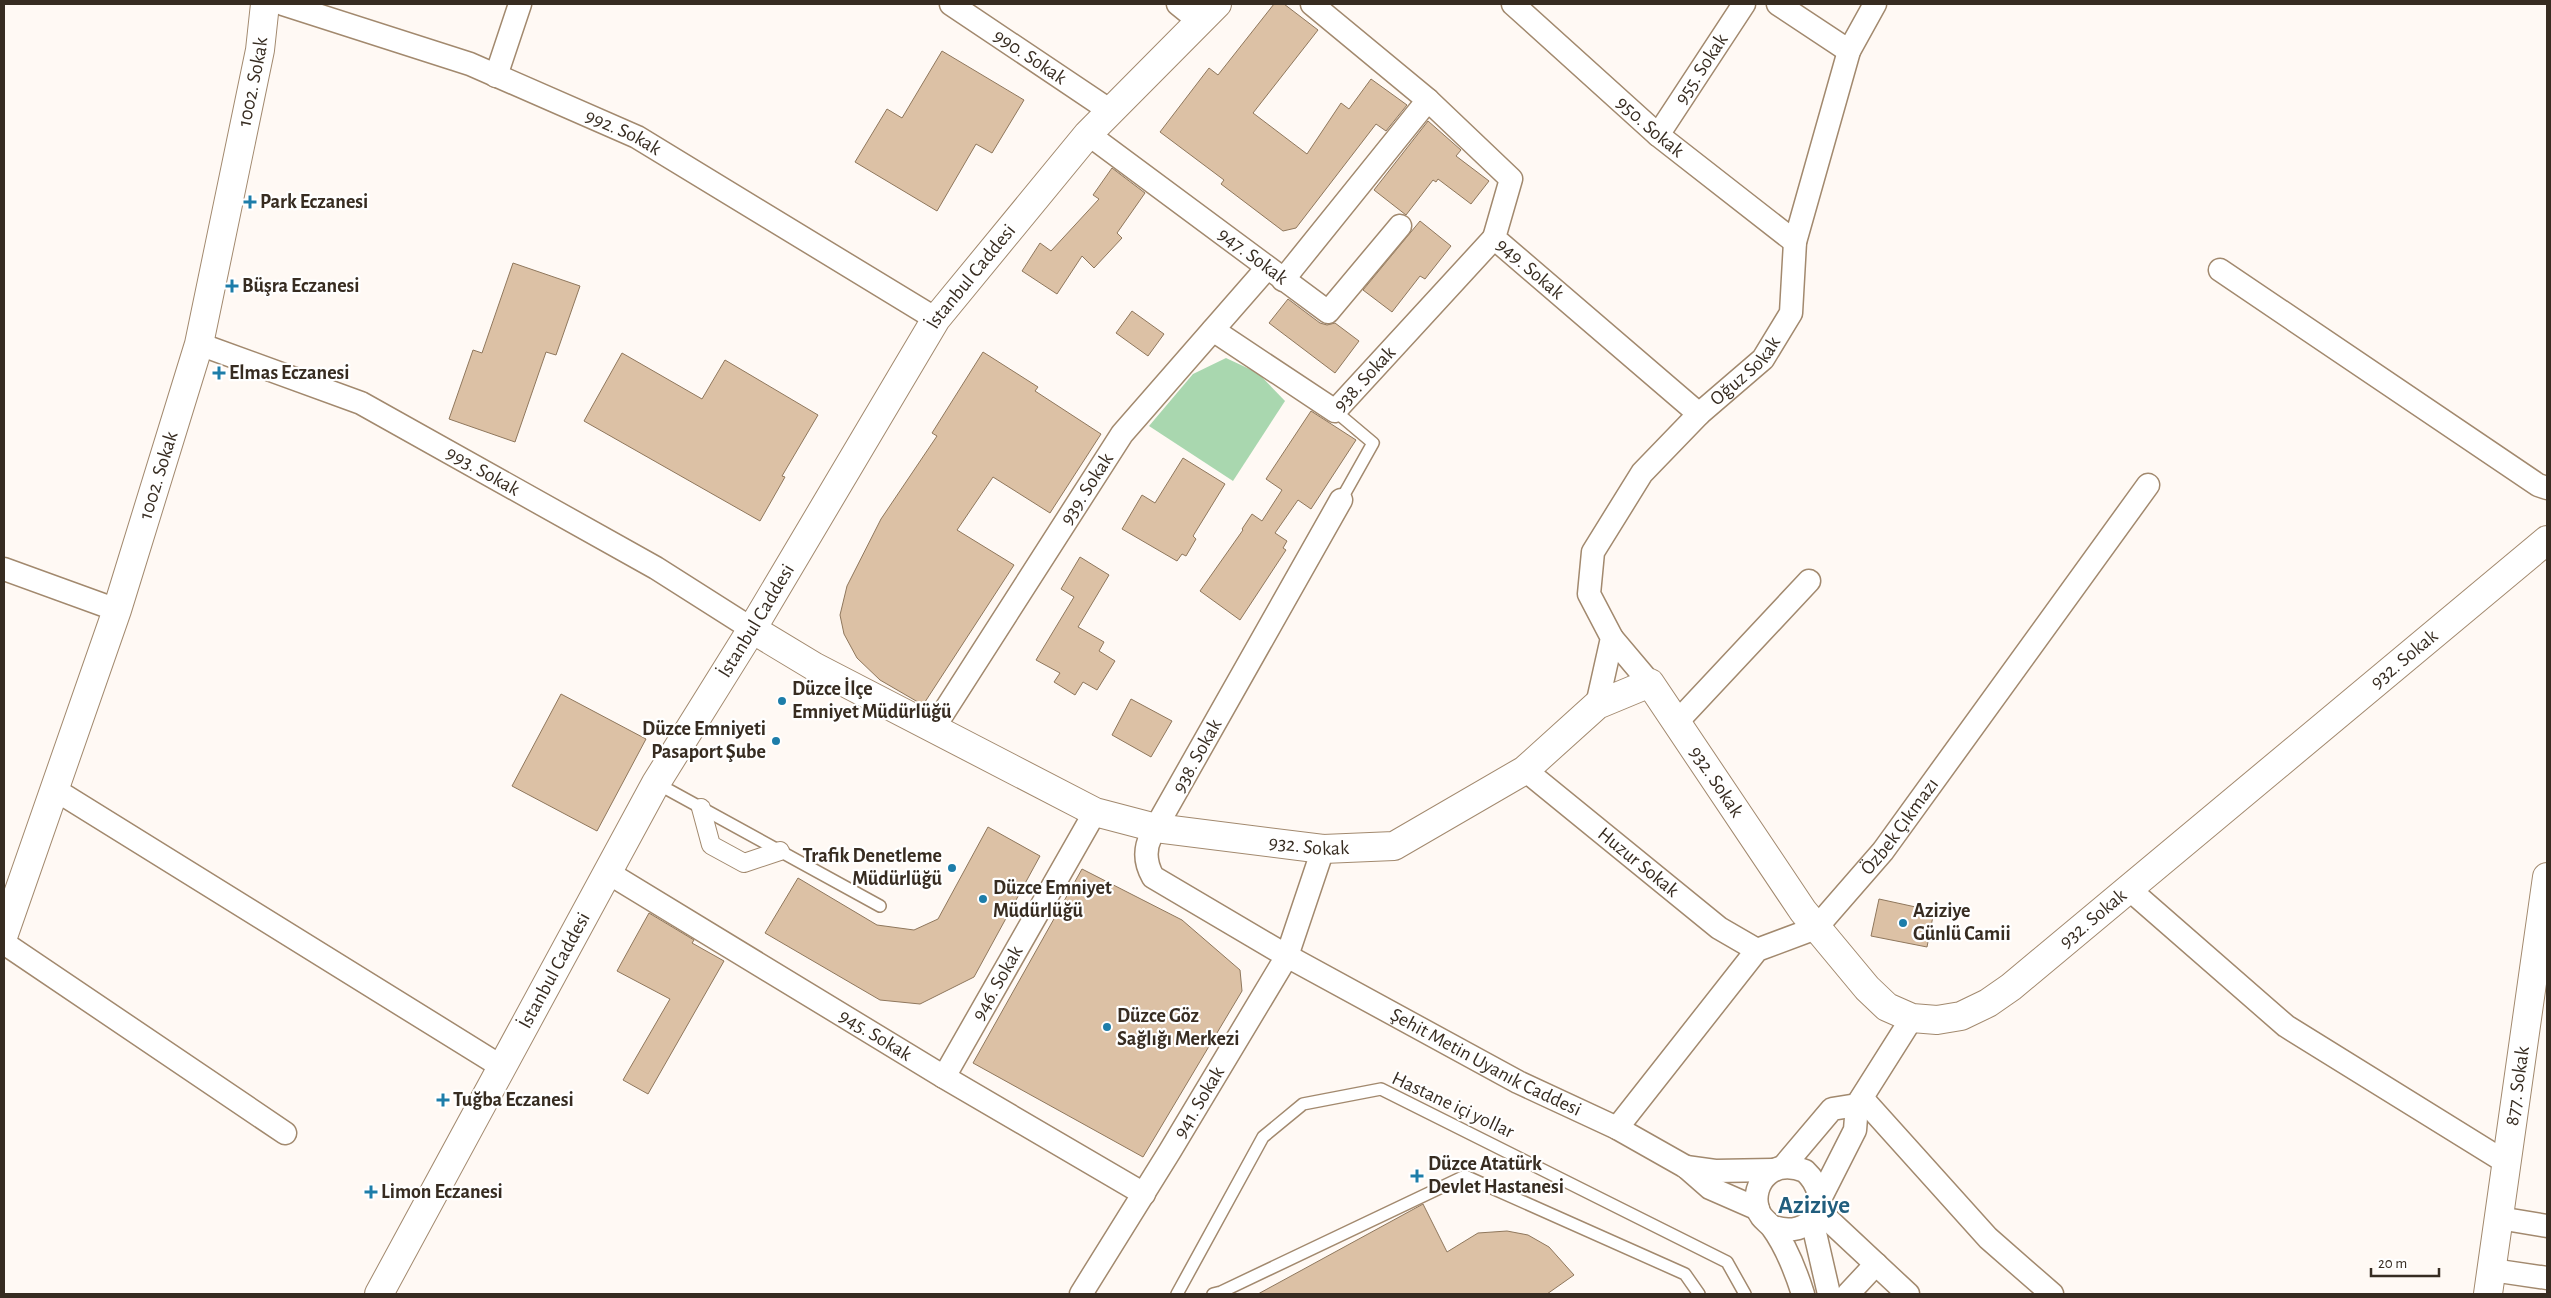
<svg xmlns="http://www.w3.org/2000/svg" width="2551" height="1298" font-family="'Alegreya Sans',sans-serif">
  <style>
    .green { fill: #a9d7af }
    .building { fill: #dcc1a5; stroke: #8f775c }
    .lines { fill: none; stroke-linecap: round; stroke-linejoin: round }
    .service-casing { stroke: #a2896e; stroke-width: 14 }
    .pedestrian-casing { stroke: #a2896e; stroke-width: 20 }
    .minor-casing { stroke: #a2896e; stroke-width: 25 }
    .tertiary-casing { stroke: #a2896e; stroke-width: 30 }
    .secondary-casing { stroke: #a2896e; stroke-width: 30 }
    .service { stroke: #fff; stroke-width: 11 }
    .pedestrian { stroke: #fff; stroke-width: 18 }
    .minor { stroke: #fff; stroke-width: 22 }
    .tertiary { stroke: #fff; stroke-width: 28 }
    .secondary { stroke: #fff; stroke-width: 28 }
    .poi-dot { fill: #1d7da9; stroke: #fff; stroke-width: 2 }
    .labels { text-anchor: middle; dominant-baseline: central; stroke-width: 4.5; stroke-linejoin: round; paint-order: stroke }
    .street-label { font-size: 20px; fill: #372c21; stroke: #fff }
    .poi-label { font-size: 20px; font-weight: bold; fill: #372c21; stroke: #fff; text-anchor: start }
    .district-label { font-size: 25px; font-weight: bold; fill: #205d7d; stroke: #fff }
  </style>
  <rect width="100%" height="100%" fill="#fff9f4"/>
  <polygon class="green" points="1226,358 1258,373 1285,401 1233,481 1149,426 1193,374"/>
  <g class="building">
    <polygon points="1274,4 1284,4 1318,30 1253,113 1307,154 1341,103 1349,109 1371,79 1407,105 1386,131 1376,124 1296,228 1283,231 1221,184 1224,180 1160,132 1209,68 1218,75"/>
    <polygon points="942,51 1024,100 992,153 976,144 937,211 855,162 887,109 902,118"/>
    <polygon points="1428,121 1461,150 1456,156 1489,181 1471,204 1438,179 1436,182 1433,180 1406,215 1374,190"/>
    <polygon points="1112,168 1145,193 1117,233 1122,238 1094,268 1082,256 1057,294 1022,271 1040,243 1051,251 1099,199 1093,195"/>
    <polygon points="1420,221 1451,246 1425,279 1420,276 1392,312 1363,290"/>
    <polygon points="513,263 580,286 556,355 546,352 515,442 449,419 473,350 482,353"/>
    <polygon points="1288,299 1320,323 1327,325 1335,323 1359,341 1335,373 1269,323"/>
    <polygon points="1132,311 1164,334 1148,356 1116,333"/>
    <polygon points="983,352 1038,387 1035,391 1101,434 1050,513 993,477 957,530 1014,565 923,705 880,680 857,658 844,634 840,615 847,586 881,519 937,436 932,433"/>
    <polygon points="622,353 702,399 725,360 818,415 782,476 785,477 760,521 584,421"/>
    <polygon points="1311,411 1356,440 1311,509 1298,500 1275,533 1287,541 1283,548 1286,550 1240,620 1200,591 1243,530 1242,529 1252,514 1262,521 1282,490 1266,479"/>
    <polygon points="1183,458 1225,484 1193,536 1196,539 1186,556 1182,554 1177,561 1122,529 1142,495 1155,503"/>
    <polygon points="1080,557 1109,575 1078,627 1104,642 1099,651 1115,661 1097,690 1083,682 1075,695 1054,682 1060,673 1036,660 1074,597 1061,589"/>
    <polygon points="561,694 646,739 597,831 512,786"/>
    <polygon points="1131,699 1172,721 1151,757 1112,735"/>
    <polygon points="988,827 1040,856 974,977 920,1004 880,1000 765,933 798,878 877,925 914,930 938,919"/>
    <polygon points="1082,869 1182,920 1240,970 1242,991 1143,1157 973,1063"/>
    <polygon points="1879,899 1934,911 1927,947 1871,936"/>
    <polygon points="649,913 694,940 692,943 724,961 648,1094 623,1080 670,999 617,971"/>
    <polygon points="1423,1204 1447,1252 1478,1233 1507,1231 1528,1235 1549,1247 1574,1275 1547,1294 1258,1294"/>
  </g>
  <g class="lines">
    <g class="service-casing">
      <g id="service">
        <polyline points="1335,411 1373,443 1341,500"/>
        <polyline points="656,783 880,906"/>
        <polyline points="1177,1294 1263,1137 1303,1104 1381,1089 1727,1262 1745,1294"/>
        <polyline points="1213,1294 1221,1292 1465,1176 1685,1274 1699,1294"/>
      </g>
    </g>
    <g class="pedestrian-casing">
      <polyline id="pedestrian" points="701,808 711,845 744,863 780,851"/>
    </g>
    <g class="minor-casing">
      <g id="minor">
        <path id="s1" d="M283,4L470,64L637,137L936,319"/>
        <path id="s2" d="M951,4L1109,110"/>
        <polyline points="1178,4 1199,21"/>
        <path id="s3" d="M1312,4L1428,100L1511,179L1494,238L1699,414"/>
        <path id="s4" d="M1513,4L1658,135L1795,242"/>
        <polyline points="1778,4 1849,51"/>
        <polyline points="496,76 520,4"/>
        <path id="s5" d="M1088,134L1328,312L1400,226"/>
        <path id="s6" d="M1658,135L1744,4"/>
        <polyline points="2220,270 2538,485 2547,488"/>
        <polyline points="1283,280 1428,100"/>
        <path id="s7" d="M1213,330L1335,411L1494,238"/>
        <path id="s8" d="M199,344L361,403L656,568L752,629"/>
        <path id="s9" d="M1341,500L1151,836C1144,850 1145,863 1153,877L1287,956L1518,1082L1617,1128L1686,1167L1710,1188L1758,1209"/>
        <polyline points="4,569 117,610"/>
        <polyline points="1612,638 1650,683"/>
        <path id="s10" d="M1597,705L1612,638L1589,594L1593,552L1642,473L1699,414L1763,359L1791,313L1795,242L1849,51L1875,4"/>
        <polyline points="1677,722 1809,581"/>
        <path id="s11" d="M933,729L1122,434L1267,268"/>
        <path id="s12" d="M1525,770L1719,928L1757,950"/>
        <polyline points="54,789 502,1067"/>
        <path id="s13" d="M607,872L944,1077L1144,1194"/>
        <polyline points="2129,889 2286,1026 2507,1163"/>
        <polyline points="4,943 285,1133"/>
        <path id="s14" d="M944,1077L1095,812"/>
        <polyline points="1862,1098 1988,1238 2052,1294"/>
        <path id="s15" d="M1617,1128L1757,950L1816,928L1883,851L2148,485"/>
        <polyline points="1686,1167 1715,1171 1773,1170"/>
        <polyline points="1783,1167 1832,1109 1857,1105"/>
        <polyline points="1820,1199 1855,1130 1857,1105 1912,1018"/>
        <polyline points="1818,1210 1908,1294"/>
        <polyline points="2499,1218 2547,1226"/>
        <polyline points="1812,1220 1829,1294"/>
        <path d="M1771,1226C1812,1242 1836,1200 1805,1171C1792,1166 1779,1165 1768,1174C1758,1182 1754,1197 1758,1209C1760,1218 1767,1221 1772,1227C1786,1246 1796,1272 1803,1294"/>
        <polyline points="2492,1270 2547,1278"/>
        <path id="s16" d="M1081,1294L1170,1151L1287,956L1323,849"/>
        <polyline points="1848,1294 1876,1264"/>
      </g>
    </g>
    <g class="tertiary-casing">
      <g id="tertiary">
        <path id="s17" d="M752,629L815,667L1095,812L1156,828L1323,849L1394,846L1525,770L1597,705L1650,683L1803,911L1867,988L1887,1007L1912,1018L1937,1020L1961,1016L1988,1003L2011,987L2547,540"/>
        <path id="s18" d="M4,934L117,610L199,344L260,50L265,4"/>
        <path id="s19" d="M2488,1294L2547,877"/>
      </g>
    </g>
    <g class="secondary-casing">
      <g id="secondary">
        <path id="s20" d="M379,1294L656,783L752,629L936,319L1088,134L1217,4"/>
      </g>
    </g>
    <use href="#service" class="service"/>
    <use href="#pedestrian" class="pedestrian"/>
    <use href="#minor" class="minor"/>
    <use href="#tertiary" class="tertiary"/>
    <use href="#secondary" class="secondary"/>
  </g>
  <g class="poi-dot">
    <path d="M247.5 194.5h5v5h5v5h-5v5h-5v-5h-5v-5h5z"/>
    <path d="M229.5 278.5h5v5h5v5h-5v5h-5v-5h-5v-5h5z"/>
    <path d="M216.5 365.5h5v5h5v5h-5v5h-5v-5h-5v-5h5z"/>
    <circle cx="782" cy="701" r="5"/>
    <circle cx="776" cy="741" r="5"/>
    <circle cx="952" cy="868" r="5"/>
    <circle cx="983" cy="899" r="5"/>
    <circle cx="1903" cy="923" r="5"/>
    <circle cx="1107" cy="1027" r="5"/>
    <path d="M440.5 1092.5h5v5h5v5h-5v5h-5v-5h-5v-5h5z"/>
    <path d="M1414.5 1168.5h5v5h5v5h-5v5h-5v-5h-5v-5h5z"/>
    <path d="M368.5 1184.5h5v5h5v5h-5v5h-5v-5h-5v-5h5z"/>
  </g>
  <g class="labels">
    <g class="street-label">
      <text stroke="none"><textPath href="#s2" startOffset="95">990. Sokak</textPath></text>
      <text stroke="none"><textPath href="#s6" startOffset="79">955. Sokak</textPath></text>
      <text stroke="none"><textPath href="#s18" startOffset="889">1002. Sokak</textPath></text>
      <text stroke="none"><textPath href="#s4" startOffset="184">950. Sokak</textPath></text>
      <text stroke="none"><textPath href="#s1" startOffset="364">992. Sokak</textPath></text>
      <text stroke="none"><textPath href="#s5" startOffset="205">947. Sokak</textPath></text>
      <text stroke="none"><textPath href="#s3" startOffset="374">949. Sokak</textPath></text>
      <text stroke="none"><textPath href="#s20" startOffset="1178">İstanbul Caddesi</textPath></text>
      <text stroke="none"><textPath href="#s10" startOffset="399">Oğuz Sokak</textPath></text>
      <text stroke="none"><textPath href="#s7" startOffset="190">938. Sokak</textPath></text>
      <text stroke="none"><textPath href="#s8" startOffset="312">993. Sokak</textPath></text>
      <text stroke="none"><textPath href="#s18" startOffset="484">1002. Sokak</textPath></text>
      <text stroke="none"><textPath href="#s11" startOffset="285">939. Sokak</textPath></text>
      <text stroke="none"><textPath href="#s20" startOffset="772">İstanbul Caddesi</textPath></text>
      <text stroke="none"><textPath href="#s17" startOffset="2046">932. Sokak</textPath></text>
      <text transform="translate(1197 756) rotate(-61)">938. Sokak</text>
      <text stroke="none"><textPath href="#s17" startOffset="1116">932. Sokak</textPath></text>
      <text stroke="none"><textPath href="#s15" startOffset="421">Özbek Çıkmazı</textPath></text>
      <text stroke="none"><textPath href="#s17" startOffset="606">932. Sokak</textPath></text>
      <text stroke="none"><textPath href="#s12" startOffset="146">Huzur Sokak</textPath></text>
      <text stroke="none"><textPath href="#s17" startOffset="1641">932. Sokak</textPath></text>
      <text stroke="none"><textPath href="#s20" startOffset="368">İstanbul Caddesi</textPath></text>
      <text stroke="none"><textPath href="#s14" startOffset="108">946. Sokak</textPath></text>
      <text stroke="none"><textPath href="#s13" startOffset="314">945. Sokak</textPath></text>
      <text stroke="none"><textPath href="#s9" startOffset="810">Şehit Metin Uyanık Caddesi</textPath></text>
      <text stroke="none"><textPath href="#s19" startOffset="210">877. Sokak</textPath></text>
      <text stroke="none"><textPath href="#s16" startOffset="225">941. Sokak</textPath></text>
      <text transform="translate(1453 1105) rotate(25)">Hastane içi yollar</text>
    </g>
    <g class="poi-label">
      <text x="260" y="202">Park Eczanesi</text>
      <text x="242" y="286">Büşra Eczanesi</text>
      <text x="229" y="373">Elmas Eczanesi</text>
      <text x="792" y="689">Düzce İlçe<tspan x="792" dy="23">Emniyet Müdürlüğü</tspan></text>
      <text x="766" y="729" text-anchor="end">Düzce Emniyeti<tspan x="766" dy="23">Pasaport Şube</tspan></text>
      <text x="942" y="856" text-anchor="end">Trafik Denetleme<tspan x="942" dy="23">Müdürlüğü</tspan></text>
      <text x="993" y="888">Düzce Emniyet<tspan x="993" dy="23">Müdürlüğü</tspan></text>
      <text x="1913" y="911">Aziziye<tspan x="1913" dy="23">Günlü Camii</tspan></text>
      <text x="1117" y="1016">Düzce Göz<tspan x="1117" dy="23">Sağlığı Merkezi</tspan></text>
      <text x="453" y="1100">Tuğba Eczanesi</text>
      <text x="1428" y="1164">Düzce Atatürk<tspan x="1428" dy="23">Devlet Hastanesi</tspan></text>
      <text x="381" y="1192">Limon Eczanesi</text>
    </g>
    <g class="district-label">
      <text x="1814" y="1205">Aziziye</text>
    </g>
  </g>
  <rect width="2551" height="1298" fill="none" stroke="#372c21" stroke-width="10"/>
  <path d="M2371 1268v8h68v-8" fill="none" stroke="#372c21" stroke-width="2.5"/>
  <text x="2378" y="1268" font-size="15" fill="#372c21" stroke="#ffffff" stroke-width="4" paint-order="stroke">20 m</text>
</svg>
